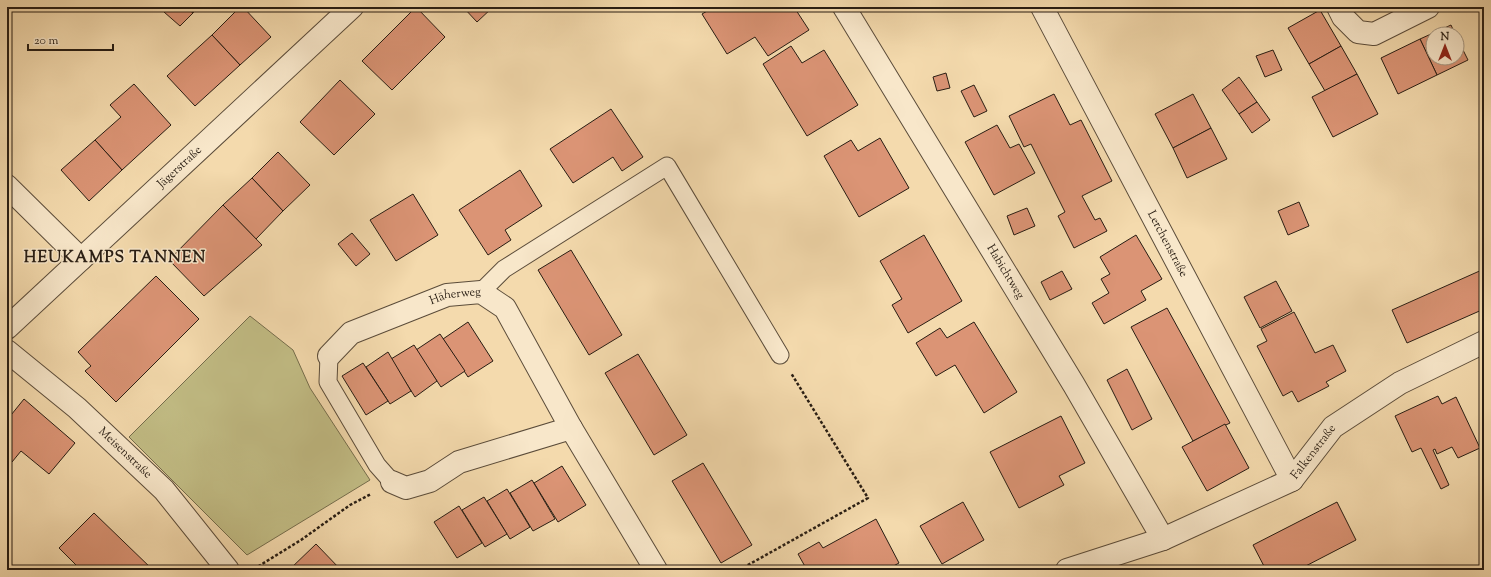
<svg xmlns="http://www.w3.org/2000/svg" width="1491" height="577" font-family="'Sorts Mill Goudy',serif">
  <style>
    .green { fill: #c2bd85; stroke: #756d4c }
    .building { fill: #db9475; stroke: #281d13 }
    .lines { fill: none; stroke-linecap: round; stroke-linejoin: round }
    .service-casing { stroke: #5b4c3a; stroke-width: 19 }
    .minor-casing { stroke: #5b4c3a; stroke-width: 24 }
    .path { stroke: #281d13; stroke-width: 2.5; stroke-dasharray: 3 2; stroke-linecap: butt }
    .service { stroke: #f8e7ca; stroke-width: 17 }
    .minor { stroke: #f8e7ca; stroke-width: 22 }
    .labels { text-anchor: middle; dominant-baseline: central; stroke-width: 3; stroke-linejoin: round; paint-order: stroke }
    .street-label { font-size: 12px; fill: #281d13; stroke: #f8e7ca }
    .district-label { font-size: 16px; font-weight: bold; letter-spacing: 1px; fill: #281d13; stroke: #f8e7ca }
  </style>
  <rect width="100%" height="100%" fill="#f4daad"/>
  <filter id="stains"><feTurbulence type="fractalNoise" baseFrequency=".005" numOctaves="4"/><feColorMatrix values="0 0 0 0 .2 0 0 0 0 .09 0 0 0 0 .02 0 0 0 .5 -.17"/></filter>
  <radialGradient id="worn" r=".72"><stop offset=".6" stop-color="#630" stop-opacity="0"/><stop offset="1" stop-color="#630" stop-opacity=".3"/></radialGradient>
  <polygon class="green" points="250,316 293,350 310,388 370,480 247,555 129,437"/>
  <g class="building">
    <polygon points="169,7 186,7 193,13 180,26 164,12"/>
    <polygon points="186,7 198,7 193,13"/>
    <polygon points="240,7 243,7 271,37 240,65 212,35"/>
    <polygon points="416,7 445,37 392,90 362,61"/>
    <polygon points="463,7 493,7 477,22"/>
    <polygon points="714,7 794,7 809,30 768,56 755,37 727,54 702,14"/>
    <polygon points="1320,10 1341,46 1309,64 1288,28"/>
    <polygon points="1451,25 1455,34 1433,34 1433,58 1457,58 1457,38 1468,60 1437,75 1420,39"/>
    <polygon points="212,35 240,65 195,106 167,76"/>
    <polygon points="1420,39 1437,75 1398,94 1381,58"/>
    <polygon points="791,46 802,63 824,50 858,105 807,136 763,64"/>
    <polygon points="1341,46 1357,74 1325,91 1309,64"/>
    <polygon points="1273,50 1282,70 1265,77 1256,56"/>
    <polygon points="946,73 950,88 937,91 933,77"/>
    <polygon points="1357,74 1378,114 1333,137 1312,97"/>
    <polygon points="1239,77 1257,102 1239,114 1222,90"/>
    <polygon points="340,80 375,114 334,155 300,122"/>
    <polygon points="134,84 171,125 122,170 95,140 121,117 110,105"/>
    <polygon points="974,85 987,111 974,117 961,91"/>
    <polygon points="1054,94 1070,125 1081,120 1112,181 1082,196 1095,220 1100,218 1107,231 1074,248 1058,216 1065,212 1031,144 1024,147 1009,116"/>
    <polygon points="1193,94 1211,128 1173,148 1155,114"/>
    <polygon points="1257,102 1270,120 1252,133 1239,114"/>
    <polygon points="611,109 643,157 622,171 613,157 573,183 550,149"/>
    <polygon points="997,125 1010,148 1019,144 1035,173 994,195 965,142"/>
    <polygon points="1211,128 1227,159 1187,178 1173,148"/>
    <polygon points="880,138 909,188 859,217 824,156 851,140 858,151"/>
    <polygon points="95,140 122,170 89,201 61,170"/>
    <polygon points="278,152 310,185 283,211 252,178"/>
    <polygon points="520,170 542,206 505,230 511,240 488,255 459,210"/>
    <polygon points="252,178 283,211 256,239 223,205"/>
    <polygon points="413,194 438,235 396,261 370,220"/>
    <polygon points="1299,202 1309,226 1288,235 1278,211"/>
    <polygon points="223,205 262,245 204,296 169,260"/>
    <polygon points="1027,208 1035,226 1014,235 1007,216"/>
    <polygon points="7,231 12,236 7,241"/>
    <polygon points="352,233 370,254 356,266 338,244"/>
    <polygon points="924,235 962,301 908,333 892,305 902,299 880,261"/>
    <polygon points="1136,235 1162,279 1141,291 1146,300 1104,324 1092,303 1109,293 1101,279 1110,274 1100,257"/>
    <polygon points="571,250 622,335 589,355 538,270"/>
    <polygon points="1484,269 1484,309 1407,343 1392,310"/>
    <polygon points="1062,271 1072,289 1050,300 1041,282"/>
    <polygon points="156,276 199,319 116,402 85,371 91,366 78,352"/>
    <polygon points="1276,281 1292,311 1260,328 1244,297"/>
    <polygon points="1167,308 1230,423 1193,441 1131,327"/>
    <polygon points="1294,312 1315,353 1333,345 1346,371 1326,382 1329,386 1298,402 1292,391 1283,396 1257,346 1267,341 1261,329"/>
    <polygon points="468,322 493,361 468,377 443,339"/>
    <polygon points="974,322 1017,392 984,413 955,365 936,376 916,343 940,328 947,338"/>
    <polygon points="440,334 465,371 441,387 416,350"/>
    <polygon points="414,345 437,381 415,397 391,359"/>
    <polygon points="388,352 411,391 390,404 366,367"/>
    <polygon points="638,354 687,435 654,455 605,373"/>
    <polygon points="363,363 388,401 366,415 342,376"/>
    <polygon points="1127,369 1152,419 1132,430 1107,380"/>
    <polygon points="1438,396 1442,404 1456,397 1480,448 1458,458 1452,447 1437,454 1435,449 1433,450 1449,485 1441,489 1421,448 1412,452 1395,416"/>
    <polygon points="24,399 75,443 49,474 21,451 12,462 7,458 7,420"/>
    <polygon points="1061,416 1085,463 1059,476 1064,485 1019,508 990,452"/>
    <polygon points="1225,424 1249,468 1207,491 1182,447"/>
    <polygon points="703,463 752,545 721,563 672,481"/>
    <polygon points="562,466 586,505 558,522 534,483"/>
    <polygon points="532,480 555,519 533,531 510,493"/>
    <polygon points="507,489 530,527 510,539 487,501"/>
    <polygon points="484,497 507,534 485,547 462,510"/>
    <polygon points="963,502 984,540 942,564 920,526"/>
    <polygon points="1337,502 1356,540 1298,570 1266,570 1253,545"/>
    <polygon points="459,506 482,543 457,558 434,522"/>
    <polygon points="94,513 153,570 81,570 59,548"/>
    <polygon points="876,519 899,563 886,570 807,570 798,554 819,542 823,548"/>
    <polygon points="316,544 341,570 289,570"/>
  </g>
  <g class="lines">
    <g class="service-casing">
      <g id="service">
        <polyline points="481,292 504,269 667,166 780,355"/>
        <polyline points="329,356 328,382 377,465 392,482"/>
      </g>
    </g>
    <g class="minor-casing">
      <g id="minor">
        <path id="s1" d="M844,7L1074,385L1163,539"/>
        <path id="s2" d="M1042,7L1292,480"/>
        <polyline points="1338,7 1343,17 1358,32 1374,34 1428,7"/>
        <polyline points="7,186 81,259"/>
        <path id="s3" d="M7,328L352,7"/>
        <path id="s4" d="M7,351L77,408L164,490L228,570"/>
        <path id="s5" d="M329,356L351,333L447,295L481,292L505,308L571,428L656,570"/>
        <polyline points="392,482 406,488 430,481 459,462 571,428"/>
        <path id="s6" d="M1067,570L1163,539L1292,480L1333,427L1400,383L1484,342"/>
      </g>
    </g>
    <g class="path">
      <polyline points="254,569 301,540 350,505 371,494"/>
      <polyline points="739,570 868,498 791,373"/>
    </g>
    <use href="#service" class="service"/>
    <use href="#minor" class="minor"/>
  </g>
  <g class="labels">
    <g class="street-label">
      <text stroke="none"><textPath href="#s3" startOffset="236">Jägerstraße</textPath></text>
      <text stroke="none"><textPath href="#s2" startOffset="268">Lerchenstraße</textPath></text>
      <text stroke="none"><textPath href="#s1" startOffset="310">Habichtweg</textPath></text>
      <text stroke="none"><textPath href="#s5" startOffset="143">Häherweg</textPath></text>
      <text stroke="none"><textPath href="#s6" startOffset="278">Falkenstraße</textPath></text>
      <text stroke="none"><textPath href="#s4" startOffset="156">Meisenstraße</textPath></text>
    </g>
    <g class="district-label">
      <text x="115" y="258">HEUKAMPS TANNEN</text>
    </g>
  </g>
  <rect width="1491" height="577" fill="none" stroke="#f4daad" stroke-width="24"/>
  <rect x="8" y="8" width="1475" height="561" fill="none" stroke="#281d13" stroke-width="2"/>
  <rect x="12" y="12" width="1467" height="553" fill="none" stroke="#281d13"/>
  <g transform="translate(1445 46)"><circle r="19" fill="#f8e7ca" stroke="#a59681"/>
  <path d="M0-3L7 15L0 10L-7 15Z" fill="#8f2418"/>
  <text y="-6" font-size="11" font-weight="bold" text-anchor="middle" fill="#281d13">N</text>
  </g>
  <path d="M28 44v6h85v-6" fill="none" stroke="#281d13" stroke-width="2"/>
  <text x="34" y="44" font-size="12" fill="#281d13" stroke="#f8e7ca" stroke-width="3" paint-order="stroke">20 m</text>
  <rect width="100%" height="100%" filter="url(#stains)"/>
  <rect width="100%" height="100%" fill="url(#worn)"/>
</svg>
